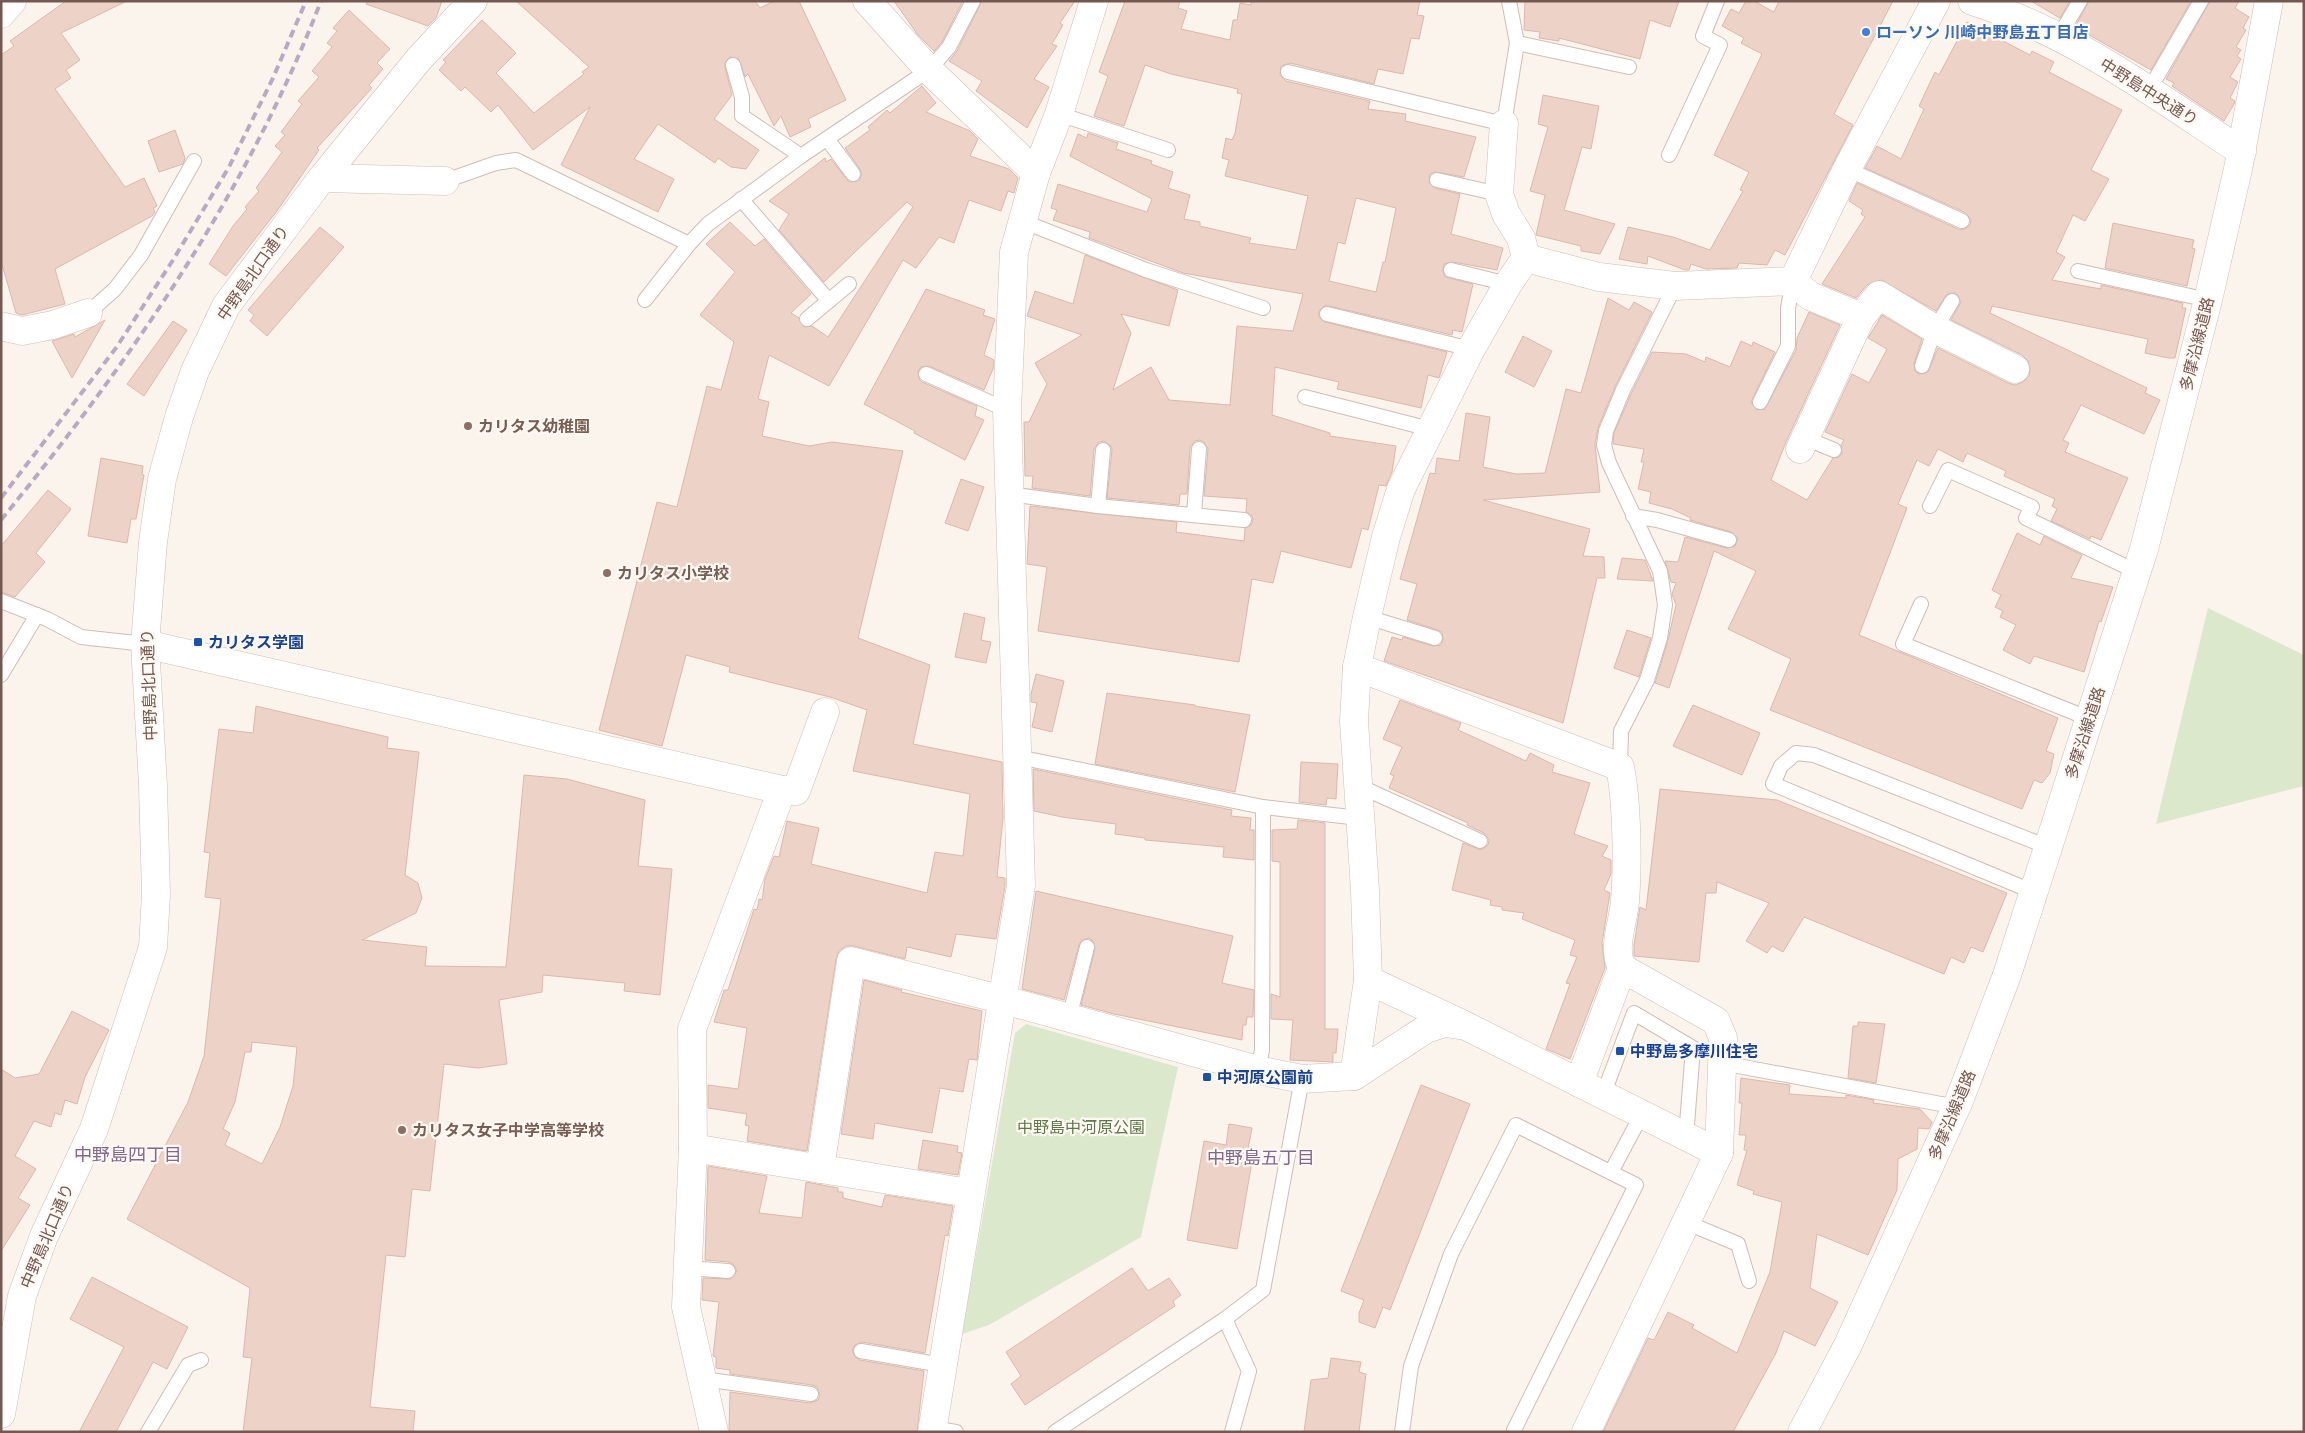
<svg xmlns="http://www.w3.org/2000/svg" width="2305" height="1433" font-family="Helvetica,'Noto Sans JP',sans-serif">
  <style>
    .green { fill: #dbe8cc }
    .building { fill: #edd2c7; stroke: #deb7aa; fill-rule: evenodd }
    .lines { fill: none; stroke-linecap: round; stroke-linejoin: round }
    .service-casing { stroke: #cfbdb6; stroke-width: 16 }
    .minor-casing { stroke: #cfbdb6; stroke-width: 29 }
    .tertiary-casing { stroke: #cfbdb6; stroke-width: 29 }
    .service { stroke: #fff; stroke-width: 14 }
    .minor { stroke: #fff; stroke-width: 28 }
    .tertiary { stroke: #fff; stroke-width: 28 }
    .rail { stroke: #b6abc5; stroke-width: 4; stroke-dasharray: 8 5; stroke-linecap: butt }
    .shop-dot { fill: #3f7fe0; stroke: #fef8f3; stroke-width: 2 }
    .education-dot { fill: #8d6e63; stroke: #fef8f3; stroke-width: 2 }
    .transit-dot { fill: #1a4fb4; stroke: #fef8f3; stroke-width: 2 }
    .labels { text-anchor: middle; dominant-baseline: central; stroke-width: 4.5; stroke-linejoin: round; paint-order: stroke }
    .shop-label { font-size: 16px; font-weight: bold; fill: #366cbe; stroke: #fef8f3; text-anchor: start }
    .street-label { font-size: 16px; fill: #745952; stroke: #fef8f3 }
    .education-label { font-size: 16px; font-weight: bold; fill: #785e54; stroke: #fef8f3; text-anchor: start }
    .transit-label { font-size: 16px; font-weight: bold; fill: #164399; stroke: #fef8f3; text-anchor: start }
    .park-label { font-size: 16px; fill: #5e784b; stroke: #fef8f3 }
    .neighbourhood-label { font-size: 18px; fill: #7e6a8f; stroke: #fef8f3 }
  </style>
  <rect width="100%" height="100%" fill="#fbf4ed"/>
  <g class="green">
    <polygon points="2208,608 2304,655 2304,786 2156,824"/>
    <polygon points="1026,1024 1178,1067 1141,1237 989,1325 962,1334 1015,1033"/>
  </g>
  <g class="building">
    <polygon points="66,1 127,1 61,33 80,60 66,70 71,78 55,89 125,187 144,178 157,206 153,208 155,212 152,216 55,269 65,304 22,315 16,313 1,261 1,55 14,46 10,41"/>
    <polygon points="367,1 442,1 436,18 428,26 366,4"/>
    <polygon points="516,1 755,1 760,8 774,1 799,1 846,100 808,119 811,127 790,137 781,116 774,126 748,74 745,77 739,59 730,57 725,62 725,67 732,95 714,119 759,150 746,169 731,167 718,158 715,163 658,124 634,159 674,179 658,212 561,165 590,107 533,150 498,105 491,112 465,87 461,91 439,70 446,62 443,60 482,20 516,53 496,73 534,113 584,74 582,72 589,67"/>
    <polygon points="894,1 963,1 942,42 934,51 918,35"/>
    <polygon points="982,1 1075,1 1060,23 1063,25 1052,44 1057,46 1034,79 1049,87 1027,128 976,91 982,81 949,61 957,51"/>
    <path d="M1125,1H1180L1178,8L1187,11L1181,29L1230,40L1233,20H1237L1240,3L1251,5V1H1420L1417,15L1424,16L1419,39L1411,38L1403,74L1378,69L1374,84L1290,63L1281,66L1280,75L1286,81L1370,101L1368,109L1406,114L1405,121L1476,137L1464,177L1435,172L1430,174L1429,182L1435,188L1460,194L1451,234L1503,248L1497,270L1453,262L1444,264L1443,272L1445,277L1473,284L1462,332L1453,330L1452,335L1329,306H1324L1319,311V317L1325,322L1447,352L1439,378L1428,375L1421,408L1337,389L1339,382L1275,367L1272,415L1330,433V436L1396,446L1392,472L1386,486L1379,485L1368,530L1362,528L1351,568L1281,551L1273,583L1252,579L1239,662L1038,631L1047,567L1027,564L1030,506L1177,522L1176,532L1244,541L1245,528L1251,525L1253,520L1252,516L1246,512L1247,499L1204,496L1208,449L1204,442L1200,440L1195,441L1190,448L1187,494H1180L1179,505L1107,498L1112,450L1111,446L1104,441L1099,442L1094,449L1090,496L1032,488L1033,476H1025L1024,422H1029L1047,384L1035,363L1082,335L1027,316L1035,291L1073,304L1085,255L1178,290L1169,326L1121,314L1131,333L1113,390L1151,367L1169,400L1230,405L1237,326L1293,331L1303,294L1183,273L1089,238L1090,232L1053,220L1057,210L1051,208L1058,184L1147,212L1152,199L1070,156L1078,134L1087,138L1088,133L1118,143L1116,149L1152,161L1151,164L1173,172L1168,188L1190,195L1184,219L1200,222V226L1251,238L1249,243L1296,250L1308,196L1225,176L1229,160L1222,158L1226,138L1232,140L1235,133L1242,94L1237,93L1238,89L1171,74L1145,65L1124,126L1094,116L1108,76L1099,72ZM1356,198L1396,208L1385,262H1383L1376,292L1329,281L1338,242L1345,244Z"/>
    <polygon points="1525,1 1679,1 1670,27 1650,20 1640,59 1559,38 1559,41 1539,38 1540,32 1524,30"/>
    <polygon points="1746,1 1754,1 1774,12 1779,1 1893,1 1834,114 1853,125 1785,255 1775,250 1767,265 1739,263 1737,268 1706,269 1691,264 1689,270 1685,270 1648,256 1647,264 1619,259 1628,227 1673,237 1710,250 1743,191 1740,190 1749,172 1714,155 1762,54 1741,43 1744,38 1722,26 1731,9 1739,13"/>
    <polygon points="2031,1 2070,1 2060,18"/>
    <polygon points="2089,1 2191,1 2151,70 2075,27"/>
    <polygon points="2210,1 2239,1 2235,8 2249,17 2243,28 2246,30 2236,47 2241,50 2237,56 2241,59 2230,77 2238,82 2230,98 2235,101 2234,104 2224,121 2172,86 2174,83 2166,79"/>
    <polygon points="349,10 390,49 377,63 383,69 369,85 372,88 317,148 319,150 277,211 226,276 209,264 233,226 247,209 245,207 259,191 256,188 282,152 275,146 285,135 281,132 302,104 298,101 319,77 312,71 332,47 327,43 337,31 333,28"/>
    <polygon points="1967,22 2030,55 2032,51 2054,62 2049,72 2122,110 2091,170 2109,179 2085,221 2073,215 2056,252 2065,257 2052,280 2101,289 2101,285 2183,303 2182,308 2186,308 2175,358 2168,358 2145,353 2148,339 1992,306 1990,313 2147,388 2145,393 2160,400 2144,434 2081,405 2063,440 2069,443 2065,452 2128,478 2101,540 2091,536 2090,539 2051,521 2057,509 2052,506 2055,499 2004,476 2006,471 1967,453 1963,462 1938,449 1929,466 1917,460 1898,504 1907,508 1859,635 2058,718 2046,751 2054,754 2050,773 2042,783 2034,780 2022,809 1770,710 1791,659 1728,629 1756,571 1714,551 1669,688 1655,683 1668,640 1676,605 1672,594 1676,583 1671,582 1665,561 1678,562 1685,537 1727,548 1735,546 1738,538 1731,532 1690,520 1691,518 1672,509 1649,503 1651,492 1638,489 1644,462 1641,462 1644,449 1613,444 1614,433 1631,394 1652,352 1686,354 1705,362 1706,357 1730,367 1741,341 1752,346 1753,342 1775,352 1751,402 1757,410 1765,409 1796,350 1797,338 1809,312 1840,325 1786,442 1771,480 1807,500 1833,458 1839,457 1842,453 1841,445 1844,440 1825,432 1852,374 1869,383 1887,349 1868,338 1882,315 1922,339 1914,364 1915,371 1919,374 1928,372 1938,348 2008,383 2015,385 2023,382 2029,376 2030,368 2028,361 2022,355 1951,320 1961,302 1956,293 1947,294 1936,311 1881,280 1867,285 1856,298 1822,284 1865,217 1861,214 1863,210 1849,201 1857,183 1958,229 1963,230 1970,225 1971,220 1966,213 1865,168 1877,146 1901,159 1924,109 1919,106 1935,72 1939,75"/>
    <polygon points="922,86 936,103 926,112 970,131 978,139 970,156 1009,169 1018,178 1014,193 1008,191 1001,211 969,200 954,243 939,237 916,268 903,260 829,386 769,355 758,399 769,402 762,436 809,446 832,442 903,451 858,638 930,665 913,744 1002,762 1003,818 997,877 1005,878 1005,886 996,939 956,934 951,957 907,947 905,959 854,946 846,946 839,951 836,959 807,1151 747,1141 749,1126 745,1125 747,1114 708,1108 708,1085 738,1089 747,1028 714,1022 724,990 728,990 754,909 757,910 759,899 762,900 765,879 774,856 779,857 787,821 819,828 811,864 927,893 935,852 963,856 970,794 853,771 867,710 830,697 729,672 730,667 686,655 662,746 599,730 657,502 677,507 707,386 721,390 734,342 700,315 735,272 706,244 730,222 755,246 764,239 811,294 791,313 799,318 804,327 812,326 828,337 913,207 907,202 824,282 779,230 789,214 769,201 825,158 826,162 831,159 849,182 859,181 862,174 860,169 845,148 870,130 868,127 887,110 890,113"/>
    <polygon points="1543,95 1599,106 1591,149 1582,147 1564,210 1615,224 1600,254 1581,251 1581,246 1536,235 1545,195 1530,191 1548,127 1538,124"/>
    <polygon points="175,130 185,158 183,164 159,172 148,141"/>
    <polygon points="2113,223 2194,240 2192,248 2195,249 2187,286 2105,268"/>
    <polygon points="320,227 344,247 267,336 250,321 254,315 248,310"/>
    <polygon points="926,289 985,310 983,315 995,319 984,355 994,360 993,369 984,390 929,366 921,367 918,371 919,379 922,382 977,406 975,416 984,420 965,460 914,433 915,431 864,404"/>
    <polygon points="1608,298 1629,310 1634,302 1652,312 1615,387 1598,428 1595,444 1600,492 1483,500 1590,529 1583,556 1604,557 1605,578 1597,578 1563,723 1384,661 1392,637 1402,640 1403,637 1433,646 1441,645 1443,640 1442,632 1438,630 1407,620 1417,584 1400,579 1430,473 1435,474 1437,458 1459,461 1466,413 1490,417 1483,467 1516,474 1545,473 1566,389 1581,393"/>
    <polygon points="105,320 72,378 52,341 74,334 75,337"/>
    <polygon points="173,321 187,330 144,396 127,384"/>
    <polygon points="1523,336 1552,351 1534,387 1505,372"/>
    <polygon points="101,458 143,466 142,475 144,475 136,519 131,519 127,543 88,536"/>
    <polygon points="961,479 984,487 968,531 945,523"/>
    <polygon points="48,490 71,509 36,553 45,562 15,597 1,592 1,546"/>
    <polygon points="2017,533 2040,545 2044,536 2082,555 2071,578 2113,587 2101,622 2099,621 2084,672 2034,656 2030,664 2003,650 2016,625 2000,617 2003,611 1995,607 2001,595 1992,590"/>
    <polygon points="1622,558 1645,560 1653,581 1617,579"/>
    <polygon points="964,613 985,618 981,640 991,642 986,663 955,657"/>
    <polygon points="1627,630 1651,638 1639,677 1614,668"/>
    <polygon points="1036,674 1064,681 1052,732 1032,727 1037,703 1031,702 1031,694"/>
    <polygon points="1107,693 1195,705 1195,706 1250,715 1235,792 1095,764"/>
    <polygon points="1400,700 1461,723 1458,730 1526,761 1530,753 1554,765 1552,772 1590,783 1574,834 1608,846 1602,856 1611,860 1611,874 1604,890 1610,893 1602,943 1605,968 1570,1059 1546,1049 1570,984 1566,983 1577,957 1570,955 1575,940 1522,919 1524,913 1502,910 1502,907 1490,905 1491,900 1452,890 1463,843 1481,850 1488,845 1489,840 1484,833 1467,825 1468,823 1389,788 1394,776 1390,774 1402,747 1383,739"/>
    <polygon points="1693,705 1760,733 1742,775 1673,746"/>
    <path d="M256,706L388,737L387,748L419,752L405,875L418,883L422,898L416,913L362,940L427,947L425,966L506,967L524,775L567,779L645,800L638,866L672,869L660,995L624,991L625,983L543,975L542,992L499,1000L507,1064L478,1068L444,1064L430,1191L412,1189L405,1257L386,1255L370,1407L415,1411L413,1432H243L252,1358L243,1357L250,1288L127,1219L188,1102L204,1056L221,899L205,897L210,853L204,852L219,729L253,733ZM252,1042L297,1047L293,1086L280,1127L262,1164L225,1145L230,1133L223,1129L235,1102L245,1052H251Z"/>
    <polygon points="1301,762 1338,764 1336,799 1327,798 1326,805 1299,802"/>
    <polygon points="1033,769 1232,810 1231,816 1251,818 1250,830 1254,830 1254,860 1223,857 1224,847 1145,840 1145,838 1115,834 1116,824 1062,817 1034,811"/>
    <polygon points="1660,789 1777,800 2007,893 1983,952 1971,947 1964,963 1951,957 1944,974 1804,917 1783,952 1772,946 1767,953 1746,941 1769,903 1717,882 1716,893 1706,893 1699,962 1634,956 1634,945 1640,907 1646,910"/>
    <polygon points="1298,820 1325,823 1325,1029 1338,1029 1336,1053 1333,1053 1333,1062 1290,1060 1293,1020 1271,1019 1271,994 1280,997 1280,862 1272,861 1272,830 1297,829"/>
    <polygon points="1036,891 1233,936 1222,983 1254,990 1253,1017 1247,1017 1246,1025 1243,1025 1242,1040 1114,1014 1081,1005 1095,949 1093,941 1089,938 1081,941 1079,945 1064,1000 1022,989"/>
    <polygon points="864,980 902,990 901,992 982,1011 977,1060 969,1059 963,1092 940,1088 932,1133 875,1123 873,1139 841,1134"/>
    <polygon points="72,1011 109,1030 85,1077 77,1104 65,1100 61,1115 55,1113 51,1127 34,1121 15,1156 36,1169 18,1198 30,1205 1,1251 1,1069 15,1078 39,1074"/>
    <polygon points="1858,1022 1885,1024 1876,1083 1848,1078 1853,1026 1858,1026"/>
    <polygon points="1741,1078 1790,1085 1789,1094 1846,1098 1846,1095 1874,1100 1873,1103 1920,1109 1932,1122 1929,1129 1918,1128 1917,1149 1898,1159 1897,1190 1868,1255 1817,1234 1810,1288 1838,1302 1815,1346 1784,1331 1776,1353 1733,1432 1603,1432 1648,1338 1654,1340 1668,1312 1694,1325 1692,1328 1737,1353 1770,1272 1782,1202 1753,1194 1754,1191 1737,1185 1747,1150 1744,1150 1746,1135 1739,1135 1742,1103 1739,1103"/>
    <polygon points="1421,1085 1470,1104 1390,1310 1383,1307 1375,1328 1359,1322 1359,1313 1364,1300 1341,1291"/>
    <polygon points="1229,1124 1252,1128 1248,1149 1254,1150 1237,1249 1187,1240 1204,1141 1226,1145"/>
    <polygon points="923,1140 958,1146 957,1152 962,1153 958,1175 918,1169"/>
    <polygon points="708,1166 767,1176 759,1213 802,1218 806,1182 838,1188 838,1192 843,1192 843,1198 882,1207 885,1195 953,1206 948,1236 945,1235 925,1353 862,1342 855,1345 852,1350 855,1357 860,1360 924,1371 917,1432 729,1432 730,1392 810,1403 818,1400 820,1395 817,1387 812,1385 730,1374 730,1370 716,1368 716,1357 713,1356 719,1302 702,1300 703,1278 731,1279 737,1271 733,1264 729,1262 705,1260"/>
    <polygon points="1132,1268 1148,1291 1169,1278 1181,1295 1173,1301 1175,1306 1025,1405 1011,1384 1021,1376 1006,1352"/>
    <polygon points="92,1277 188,1327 167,1369 153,1362 116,1432 79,1432 124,1347 70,1319"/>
    <polygon points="1331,1358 1361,1362 1359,1372 1366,1374 1359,1432 1304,1432 1311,1380 1328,1378"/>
  </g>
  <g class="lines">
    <g class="service-casing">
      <g id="service">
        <polyline points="2059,36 2080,1"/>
        <polyline points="1517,43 1629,67"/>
        <polyline points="733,65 742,97 742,116 801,156"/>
        <polyline points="1288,72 1504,124 1517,43 1509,1"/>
        <polyline points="2149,90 2201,1"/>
        <polyline points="1059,114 1168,150"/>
        <polyline points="828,140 853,174"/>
        <polyline points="1669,155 1720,45 1703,36 1717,1"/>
        <polyline points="1847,169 1962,221"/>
        <polyline points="1437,180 1499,194"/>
        <polyline points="445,181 496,163 516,160 689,244"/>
        <polyline points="741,199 829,301"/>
        <polyline points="1022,221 1146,270 1263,308"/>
        <polyline points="1451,270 1508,284"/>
        <polyline points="2078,271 2208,300"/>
        <polyline points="645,300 689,244 708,224 801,156 929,70 949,47 973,1"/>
        <polyline points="88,313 115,289 141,255 194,161"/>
        <polyline points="1327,314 1471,349"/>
        <polyline points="807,319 849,284"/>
        <polyline points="1922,366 1935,329 1952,301"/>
        <polyline points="926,374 1007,410"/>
        <polyline points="1305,397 1430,429"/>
        <polyline points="1760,402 1788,346 1788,308 1793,281"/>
        <polyline points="1805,438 1834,450"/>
        <polyline points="1009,494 1098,506 1244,520"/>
        <polyline points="1098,506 1103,450"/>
        <polyline points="1930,506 1948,470 2032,507 2026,518 2137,572"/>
        <polyline points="1194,514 1199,449"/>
        <polyline points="1633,516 1657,520 1729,540"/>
        <polyline points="1,601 47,619 81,637 145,644"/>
        <polyline points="1921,604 1903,644 2090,719"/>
        <polyline points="1367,617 1435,638"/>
        <polyline points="1,675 37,615"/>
        <polyline points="1018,757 1263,807 1359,818"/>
        <polyline points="1620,767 1621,731 1647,680 1660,638 1665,605 1660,571 1609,463 1604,445 1606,431 1623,390 1675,286"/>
        <polyline points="1357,785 1480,841"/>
        <polyline points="2034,892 1773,784 1781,766 1796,753 1814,755 2048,847"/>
        <polyline points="1069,1018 1087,947"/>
        <polyline points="1722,1063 1957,1107"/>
        <polyline points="1258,1070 1262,1050 1263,807"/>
        <polyline points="1603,1095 1634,1013 1693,1048 1686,1137"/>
        <polyline points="1611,1172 1642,1114"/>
        <polyline points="1685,1222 1738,1244 1749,1281"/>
        <polyline points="688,1268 728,1271"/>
        <polyline points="1225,1319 1249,1371 1232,1432"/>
        <polyline points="861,1351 942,1365"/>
        <polyline points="703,1379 811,1394"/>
        <polyline points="932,1428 956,1432"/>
        <polyline points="148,1432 188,1365 201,1360"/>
        <polyline points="1055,1432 1225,1319 1263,1290 1302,1079"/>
        <polyline points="1402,1432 1411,1366 1451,1254 1516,1125 1636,1185 1514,1430"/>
      </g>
    </g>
    <g class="minor-casing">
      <g id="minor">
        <polyline points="867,1 929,70 1036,173"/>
        <path d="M1972,1C2071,32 2156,95 2242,152"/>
        <polyline points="1,14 12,1"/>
        <polyline points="1504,124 1499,194 1506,214 1521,238 1526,258"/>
        <polyline points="322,178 445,181"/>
        <polyline points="1793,281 1810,296 1861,317 1800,449"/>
        <polyline points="1861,317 1879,295 1935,329 2015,369"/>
        <polyline points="1,326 22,331 53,325 88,313"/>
        <polyline points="145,644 782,790 796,791 825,712"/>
        <path d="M1357,667L1620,767C1627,802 1628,864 1625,901C1623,924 1612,947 1622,968"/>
        <polyline points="1368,980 1462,1024"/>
        <polyline points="1354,1076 1368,980 1365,891 1354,721 1357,667 1367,617 1386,537 1401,489 1471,349 1508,284 1526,258 1599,277 1675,286 1793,281 1847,169 1936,1"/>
        <polyline points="1579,1083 1622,968 1716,1021 1723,1038 1719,1153 1586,1432"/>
        <polyline points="693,1148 969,1193"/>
        <polyline points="820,1169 851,961 1004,1000 1258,1070 1302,1079 1354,1076 1426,1029 1445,1023 1466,1026 1719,1153"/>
        <polyline points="714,1432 686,1307 693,1148 692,1029 782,790"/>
        <polyline points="932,1432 1021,885 1007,410 1014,252 1036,173 1059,114 1094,1"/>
      </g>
    </g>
    <g class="tertiary-casing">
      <g id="tertiary">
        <polyline points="1,1414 22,1296 44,1236 94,1129 153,947 156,894 153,786 145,644 153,542 162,479 179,417 195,371 226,306 322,178 419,59 473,1"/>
        <polyline points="1802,1432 1848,1345 1959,1101 2007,975 2144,549 2208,300 2238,169 2269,1"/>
      </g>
    </g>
    <use href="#service" class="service"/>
    <use href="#minor" class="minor"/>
    <use href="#tertiary" class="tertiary"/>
    <g class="rail">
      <polyline points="1,498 116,348 173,260 229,167 273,78 306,1"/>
      <path d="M1,520C130,362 247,193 321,1"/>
    </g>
  </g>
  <circle class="shop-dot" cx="1866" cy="32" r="5"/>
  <g class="education-dot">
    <circle cx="468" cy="426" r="5"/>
    <circle cx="607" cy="573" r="5"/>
    <circle cx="402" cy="1130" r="5"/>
  </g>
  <g class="transit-dot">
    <rect x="193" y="637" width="10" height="10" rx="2.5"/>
    <rect x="1615" y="1046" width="10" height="10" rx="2.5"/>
    <rect x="1202" y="1072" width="10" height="10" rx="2.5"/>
  </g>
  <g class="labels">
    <g class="shop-label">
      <text x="1876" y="32">ローソン 川崎中野島五丁目店</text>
    </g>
    <g class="street-label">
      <text transform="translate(2149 92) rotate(32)">中野島中央通り</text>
      <text transform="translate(253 273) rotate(-55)">中野島北口通り</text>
      <text transform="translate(2197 344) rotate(-76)">多摩沿線道路</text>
      <text transform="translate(149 685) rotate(-92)">中野島北口通り</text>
      <text transform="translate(2085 733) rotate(-72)">多摩沿線道路</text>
      <text transform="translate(1952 1115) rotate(-67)">多摩沿線道路</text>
      <text transform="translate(47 1236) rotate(-67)">中野島北口通り</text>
    </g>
    <g class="education-label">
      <text x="478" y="426">カリタス幼稚園</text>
      <text x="617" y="573">カリタス小学校</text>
      <text x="412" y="1130">カリタス女子中学高等学校</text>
    </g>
    <g class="transit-label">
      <text x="208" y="642">カリタス学園</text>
      <text x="1630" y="1051">中野島多摩川住宅</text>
      <text x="1217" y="1077">中河原公園前</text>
    </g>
    <g class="park-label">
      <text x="1081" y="1127">中野島中河原公園</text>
    </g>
    <g class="neighbourhood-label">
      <text x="128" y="1155">中野島四丁目</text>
      <text x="1261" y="1158">中野島五丁目</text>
    </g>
  </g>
  <rect width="2305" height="1433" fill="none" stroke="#745952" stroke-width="5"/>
</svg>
